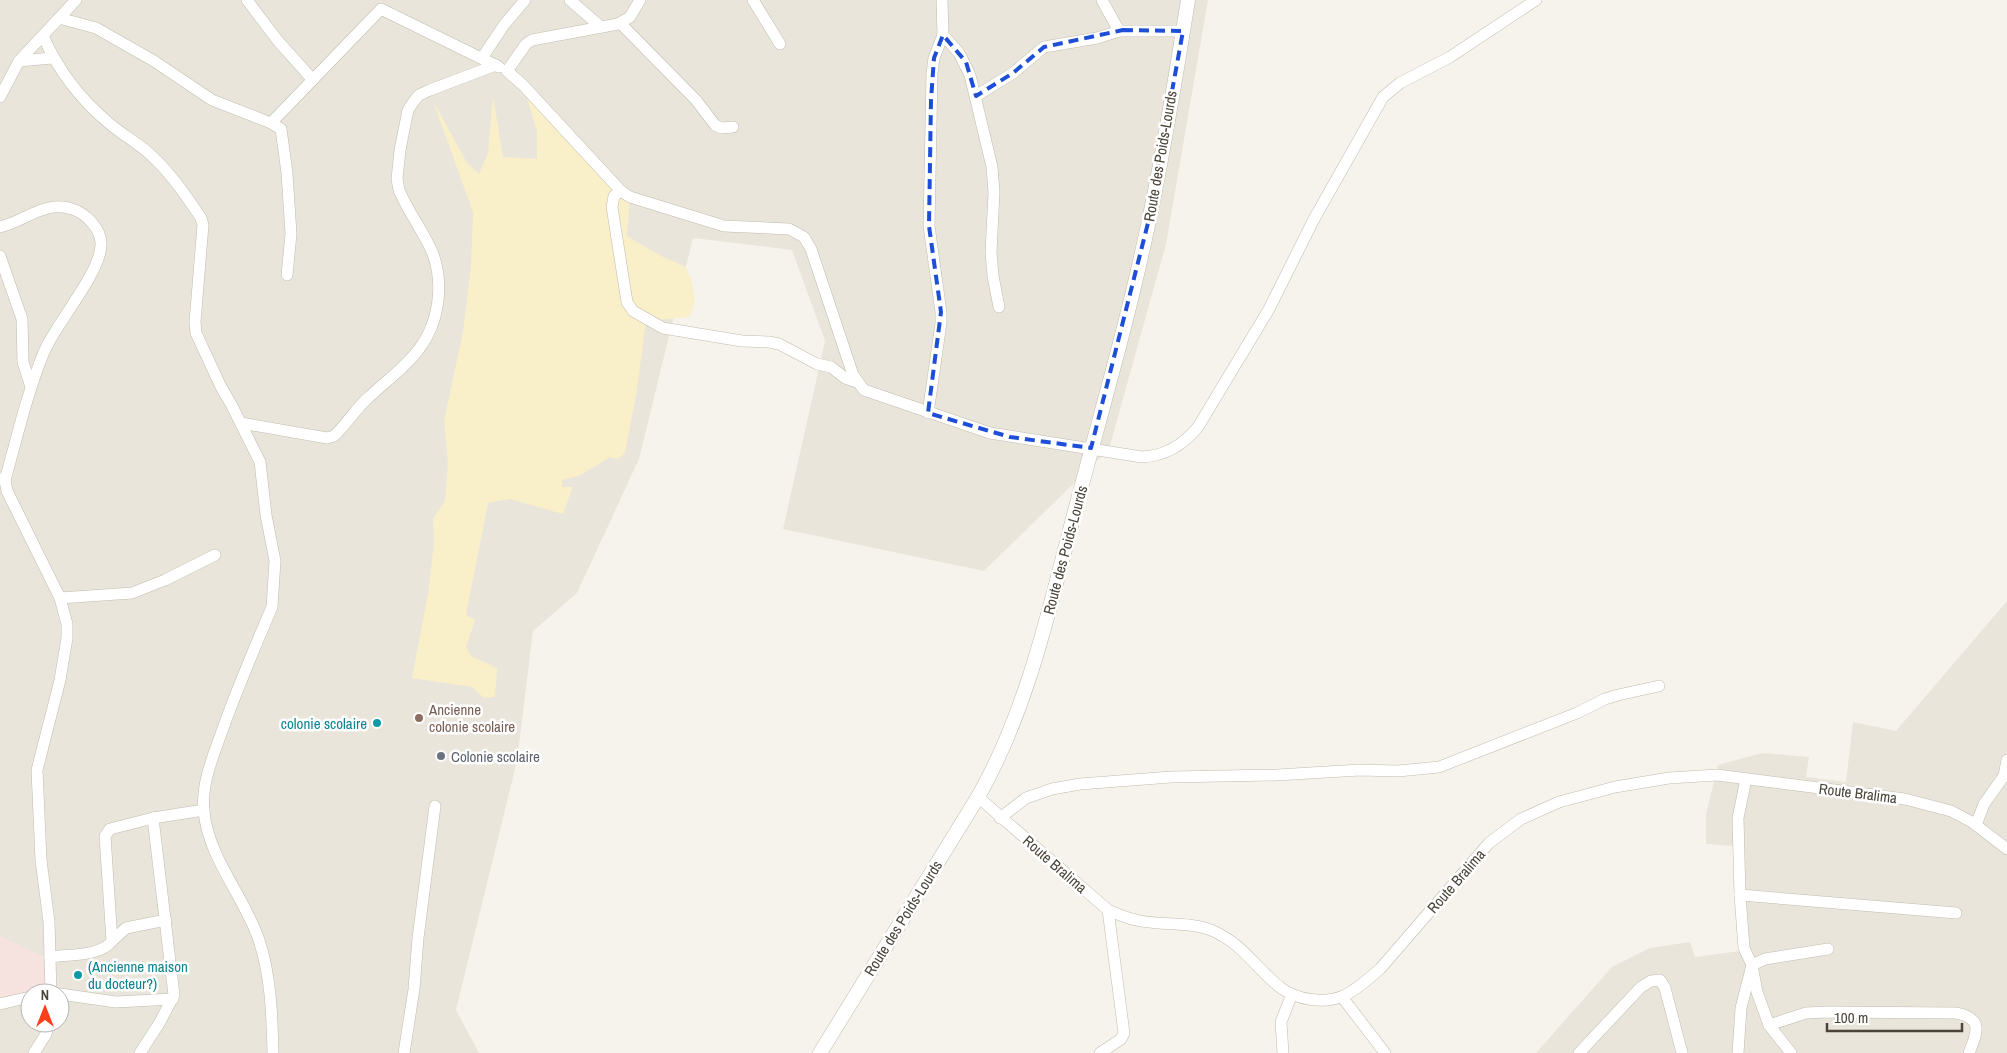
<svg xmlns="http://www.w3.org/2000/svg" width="2007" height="1053" font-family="'Archivo Narrow',sans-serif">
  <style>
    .residential { fill: #eae5da; fill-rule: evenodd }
    .medical { fill: #f6e3e0 }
    .sand { fill: #f9efc9 }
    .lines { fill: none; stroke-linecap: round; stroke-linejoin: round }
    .minor-casing { stroke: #c2bbae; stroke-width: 12 }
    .tertiary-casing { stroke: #c2bbae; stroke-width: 15 }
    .minor { stroke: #fff; stroke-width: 11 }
    .tertiary { stroke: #fff; stroke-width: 14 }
    .marked { fill: none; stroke: #1d4ed8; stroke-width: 4; stroke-dasharray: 10 6; stroke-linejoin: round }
    .education-dot { fill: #8d6e63; stroke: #fff; stroke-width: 2 }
    .culture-dot { fill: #0f9aa8; stroke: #fff; stroke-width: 2 }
    .worship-dot { fill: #6b7280; stroke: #fff; stroke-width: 2 }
    .labels { text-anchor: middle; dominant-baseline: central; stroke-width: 5; stroke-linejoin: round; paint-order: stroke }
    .street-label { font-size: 15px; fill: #4b4439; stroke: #fff }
    .education-label { font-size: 15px; fill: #785e54; stroke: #fff; text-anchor: start }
    .culture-label { font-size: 15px; fill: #0d838f; stroke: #fff; text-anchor: end }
    .worship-label { font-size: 15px; fill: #5b616d; stroke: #fff; text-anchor: start }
  </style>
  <rect width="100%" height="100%" fill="#f6f3ec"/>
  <g class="residential">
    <path d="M0,0H1208L1166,244L1109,449L984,571L783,529L825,341L792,250L693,238L639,459L577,593L533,631L517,761L456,1010L479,1053H0ZM30,993H60V1023H30Z"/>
    <polygon points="2007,601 2007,1053 1536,1053 1612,967 1650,948 1690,942 1695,957 1740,951 1734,846 1706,844 1706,814 1718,765 1762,753 1809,757 1806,777 1846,782 1853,722 1896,731"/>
  </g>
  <polygon class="medical" points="0,936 48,959 49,992 30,993 0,1002"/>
  <path class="sand" d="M523,85L630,197L627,236L663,257L686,267C693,283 699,301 689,317L646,321L637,390L625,453L618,459L610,457L579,476L562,480V487H573L563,514L510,499L488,503L466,615L475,620L466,647L471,656L497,668L495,697L484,698L472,687L412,678L428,594L434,543L433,519L445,501L448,463L444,421L463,332L471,266L473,212L433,101L467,163L479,174L488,153L493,96L503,157L537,159V131Z"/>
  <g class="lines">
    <g class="minor-casing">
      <g id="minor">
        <polyline points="247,0 278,41 313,80"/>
        <polyline points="570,0 601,27"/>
        <path d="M640,0L630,17L618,24L532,40L526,44L507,71L523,85L621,191L630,197L724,226L789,229L804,237L811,249L853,375L864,390L990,433L1142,457C1165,456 1184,444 1198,427L1269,309L1314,219L1383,97L1400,83L1450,57L1536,0"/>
        <polyline points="753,0 780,44"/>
        <polyline points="1102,0 1119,31 1183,31"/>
        <polyline points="59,18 96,28 154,61 212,100 271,123 381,9 499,67"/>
        <polyline points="620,23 696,100 715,125 721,128 733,127"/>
        <polyline points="943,35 959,53 970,75 992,167 994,193 991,252 993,276 999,307"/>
        <path d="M43,36C58,70 82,101 110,124C124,136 141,145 153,157C172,175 187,197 201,218L203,225L195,322L196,333L221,387L231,404L260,462L266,515L275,561L272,607C254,649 236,691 221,734C212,759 201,785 204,812C209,859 244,896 259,940C271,976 272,1015 273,1053"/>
        <polyline points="482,58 504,25 525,0"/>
        <polyline points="19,61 52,58"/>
        <polyline points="976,96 1013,73 1044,47 1097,38 1119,31"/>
        <polyline points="0,97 19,61 76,0"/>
        <polyline points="271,123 281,129 287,173 291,234 287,275"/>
        <polyline points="621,191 614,196 612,207 627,302 633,311 663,328 742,341 769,342 779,344 817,364 831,367 845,378 857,382"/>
        <path d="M0,227C25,221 45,200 72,209C86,213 102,230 101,245C100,274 56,323 44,352C27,393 17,438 5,480L0,479"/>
        <polyline points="0,256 22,319 23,362 31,387"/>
        <polyline points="928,413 941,323 941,312 929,226 932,73 934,58 943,35 942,0"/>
        <path d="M241,423L327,438L334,436C347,424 356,408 370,396C386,381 406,367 419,349C439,323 444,285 433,254C424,232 408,212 399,190L397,179L400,150L408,110L414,101L419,95L430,90L496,65"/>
        <polyline points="5,480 7,491 60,598 67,624 67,638 60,680 37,770 41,860 49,922 51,993"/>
        <polyline points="60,598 132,593 165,580 215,555"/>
        <polyline points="1746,779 1738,818 1740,895 1744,948 1752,965 1757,992 1769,1025 1791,1053"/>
        <path d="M978,797L1108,910C1117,914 1126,918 1136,920C1160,926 1188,921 1211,930C1244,944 1255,968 1281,988C1297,1000 1325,1004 1343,996C1357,990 1368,979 1380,969L1489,843L1521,819L1559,802L1615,787L1669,778L1717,775L1905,799L1951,811L1972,822L2007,849"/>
        <polyline points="1000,818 1026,798 1052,789 1080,784 1171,777 1277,775 1360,770 1398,771 1439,767 1577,713 1605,699 1618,695 1659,686"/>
        <polyline points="1976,825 1984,804 2004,776 2007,760"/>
        <polyline points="1740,895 1956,913"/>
        <polyline points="112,941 126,928 166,920"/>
        <path d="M50,957C68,954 100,957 112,941L105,836L110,829L153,818L204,810"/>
        <polyline points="60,994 116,1002 173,999"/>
        <polyline points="1342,997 1385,1053"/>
        <polyline points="0,1004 30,997"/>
        <path d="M1769,1025L1806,1013L1826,1012L1956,1013C1984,1018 1977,1033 1969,1053"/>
        <polyline points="34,1053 46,1034 49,1023"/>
        <polyline points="140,1053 160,1022 174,995 153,818"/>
        <polyline points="404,1053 414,989 418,938 435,806"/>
        <polyline points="1100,1053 1121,1039 1124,1033 1108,910"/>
        <polyline points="1283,1053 1281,1022 1292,994"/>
        <polyline points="1579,1053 1641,987 1651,981 1660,980 1665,988 1682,1053"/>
        <polyline points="1738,1053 1741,1008 1752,965 1765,959 1828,949"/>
      </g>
    </g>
    <g class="tertiary-casing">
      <path id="tertiary" d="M820,1053L978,797C1029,707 1050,605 1076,507C1101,413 1128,320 1148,225C1164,151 1176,75 1188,0"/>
    </g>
    <use href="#minor" class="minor"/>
    <use href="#tertiary" class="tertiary"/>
  </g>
  <path class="marked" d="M1123,30L1183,31L1148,223L1091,448L1010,437L928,413L941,312L929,226L931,100L934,58L943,35L966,62L976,96L1013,73L1044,47Z"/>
  <circle class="education-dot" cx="419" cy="718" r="5"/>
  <g class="culture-dot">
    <circle cx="377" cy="723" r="5"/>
    <circle cx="78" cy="975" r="5"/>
  </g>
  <circle class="worship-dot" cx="441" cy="756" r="5"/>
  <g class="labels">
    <g class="street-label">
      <text transform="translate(1160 156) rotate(-80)">Route des Poids-Lourds</text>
      <text transform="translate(1065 550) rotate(-75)">Route des Poids-Lourds</text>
      <text transform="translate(1858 793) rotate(7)">Route Bralima</text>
      <text transform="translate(1055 864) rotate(41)">Route Bralima</text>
      <text transform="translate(1456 881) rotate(-49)">Route Bralima</text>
      <text transform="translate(903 918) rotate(-58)">Route des Poids-Lourds</text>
    </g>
    <g class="education-label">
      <text x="429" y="709">Ancienne<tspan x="429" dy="17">colonie scolaire</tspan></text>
    </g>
    <g class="culture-label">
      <text x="367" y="723">colonie scolaire</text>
      <text x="88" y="966" text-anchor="start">(Ancienne maison<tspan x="88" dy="17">du docteur?)</tspan></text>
    </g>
    <g class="worship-label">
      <text x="451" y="756">Colonie scolaire</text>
    </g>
  </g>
  <g transform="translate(45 1008)"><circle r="24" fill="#ffffff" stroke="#b7b4b0"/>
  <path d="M0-4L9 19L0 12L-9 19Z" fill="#fc3f1d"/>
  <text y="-8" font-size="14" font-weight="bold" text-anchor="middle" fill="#4b4439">N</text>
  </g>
  <path d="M1827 1023v8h135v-8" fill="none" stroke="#4b4439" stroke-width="2.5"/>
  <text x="1834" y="1023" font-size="15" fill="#4b4439" stroke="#ffffff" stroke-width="4" paint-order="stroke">100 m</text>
</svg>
